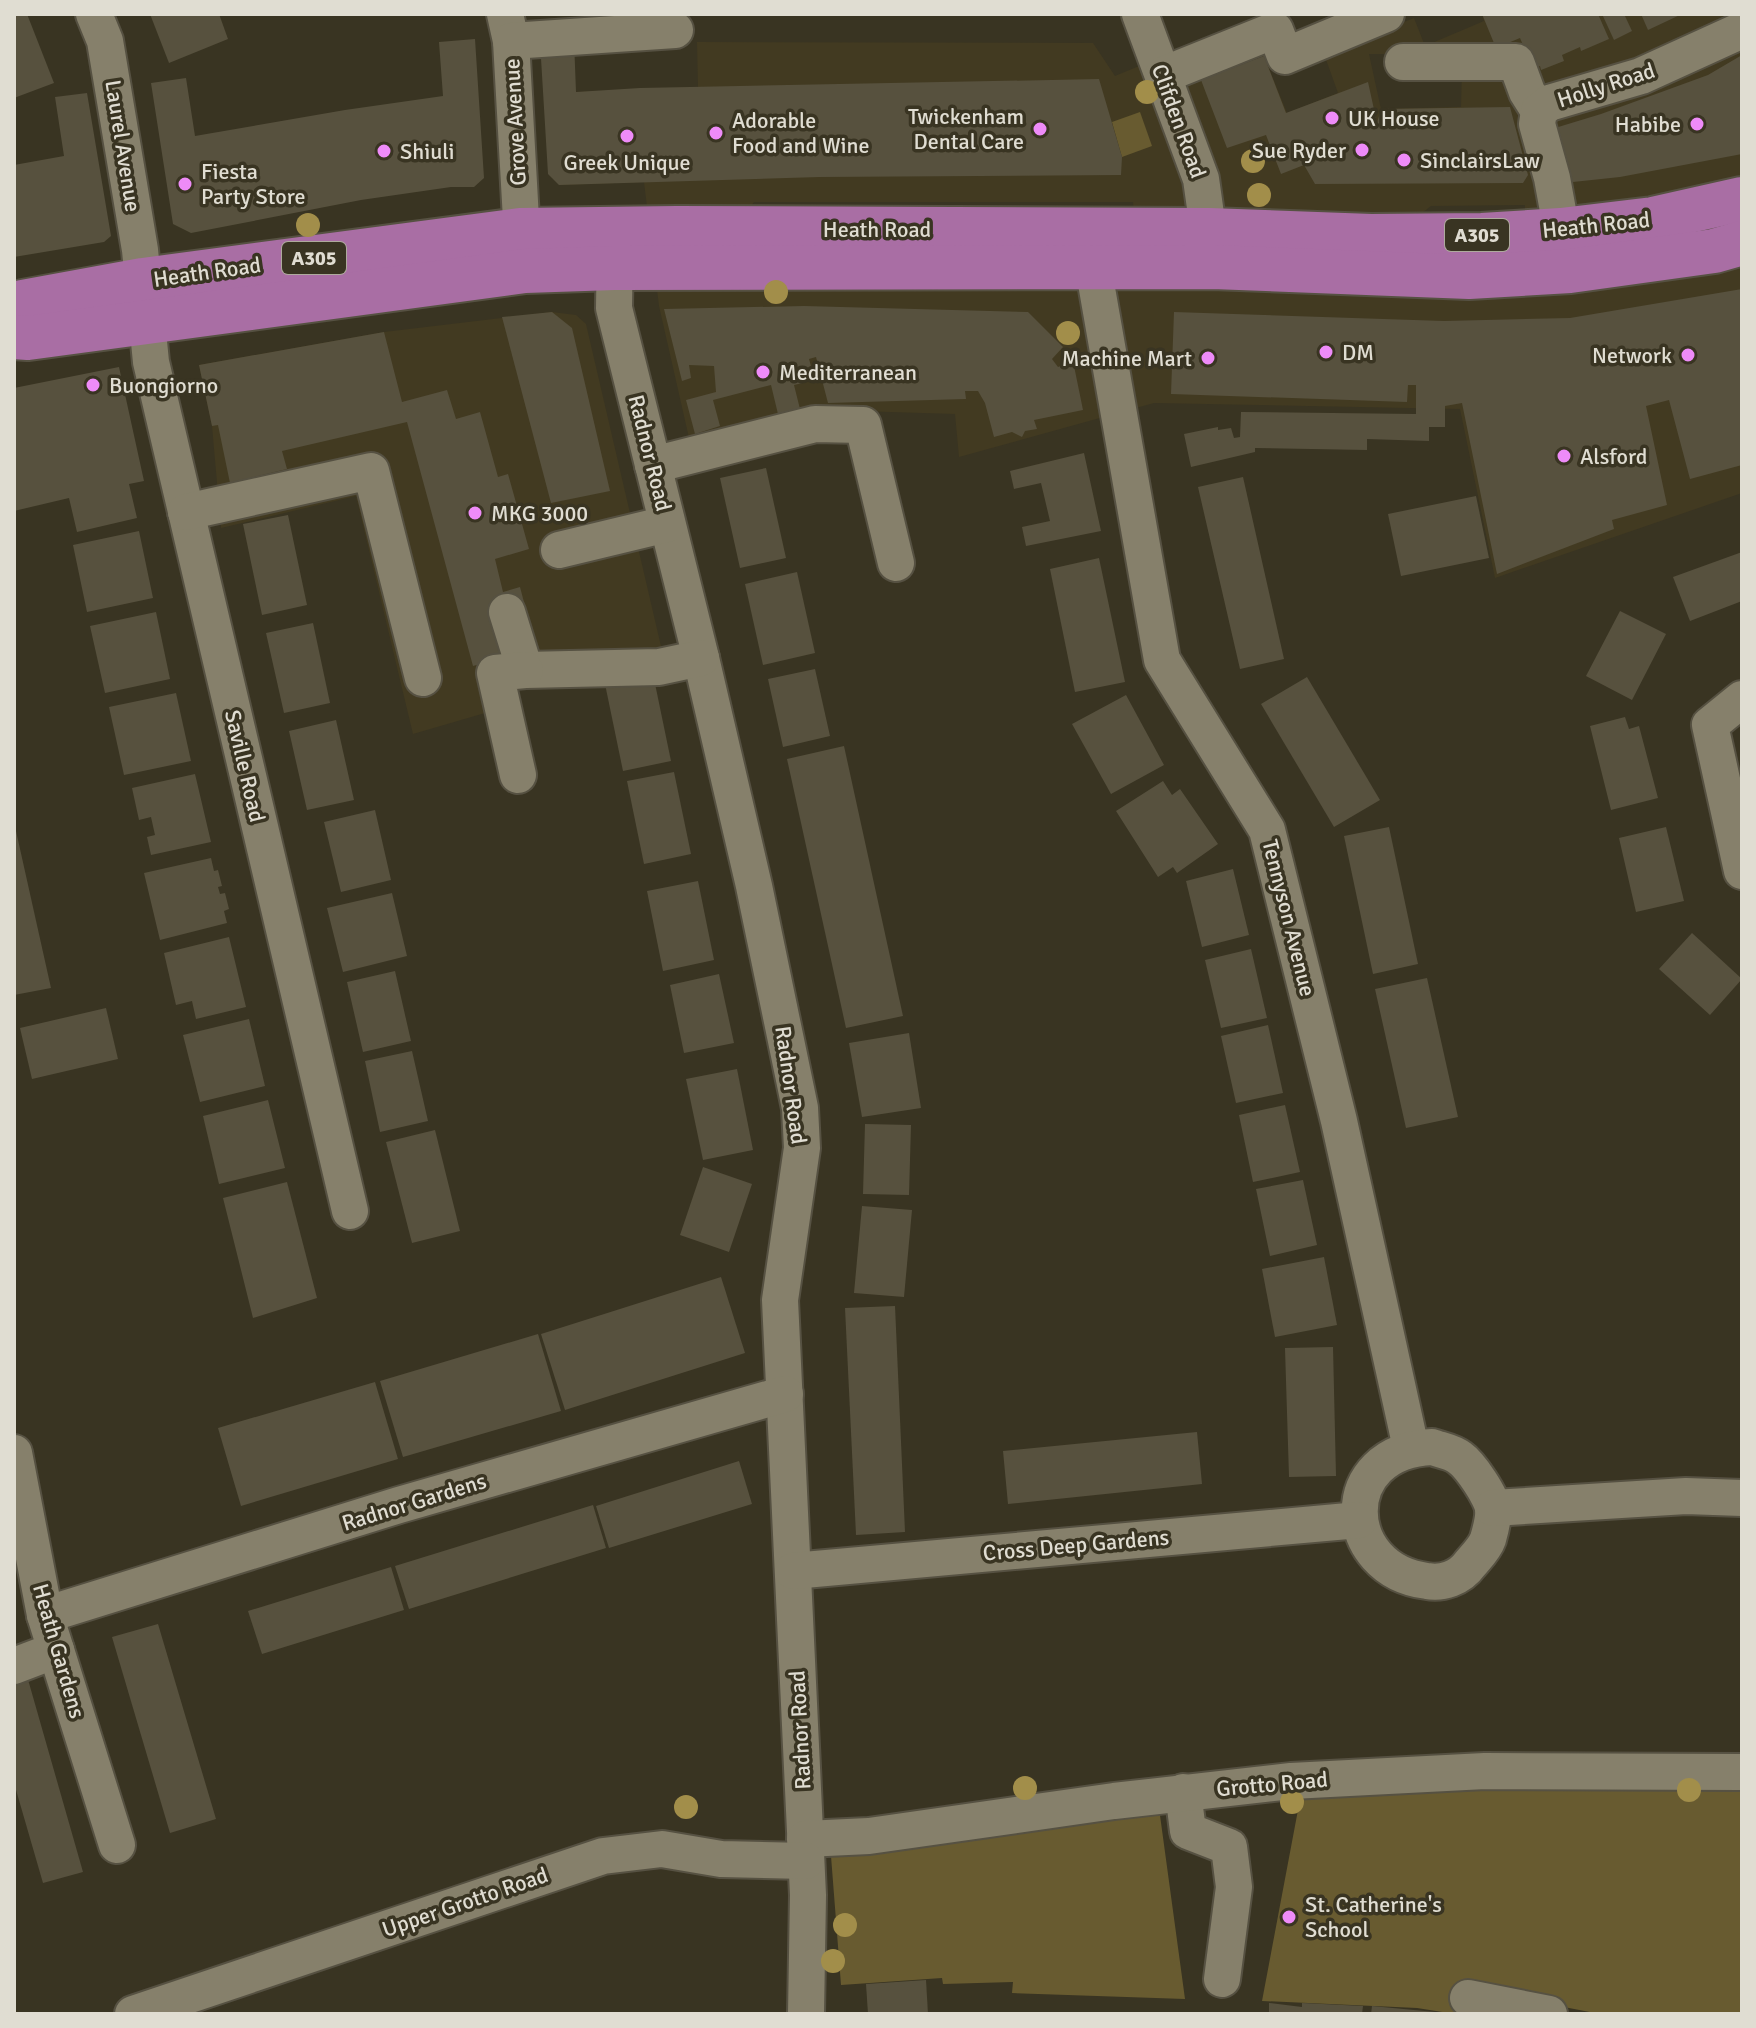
<svg xmlns="http://www.w3.org/2000/svg" width="1756" height="2028" font-family="Signika,sans-serif">
  <style>
    .built { fill: #423a21; fill-rule: evenodd }
    .green { fill: #685b30 }
    .building { fill: #57513e }
    .lines { fill: none; stroke-linecap: round; stroke-linejoin: round }
    .minor-casing { stroke: #565142; stroke-width: 40 }
    .major-casing { stroke: #565142; stroke-width: 48 }
    .minor { stroke: #86806b; stroke-width: 36 }
    .major { stroke: #a96ea4; stroke-width: 44 }
    .tree { fill: #a28e4a }
    .poi-dot { fill: #ee8bf8; stroke: #393422; stroke-width: 3 }
    .labels { text-anchor: middle; dominant-baseline: central; stroke-width: 7; stroke-linejoin: round; paint-order: stroke }
    .shield { fill: #393422; stroke: #aeaa9d; stroke-width: 2 }
    .shield-label { font-size: 20px; font-weight: bold; fill: #e0ddd2 }
    .street-label { font-size: 22px; fill: #e0ddd2; stroke: #393422 }
    .poi-label { font-size: 22px; fill: #e0ddd2; stroke: #393422; text-anchor: start }
  </style>
  <rect width="100%" height="100%" fill="#393422"/>
  <g class="built">
    <path d="M1264,14H1279L1189,50L1201,80L1264,56L1287,113L1338,93L1324,54L1414,18L1425,46L1484,21L1482,14H1724L1736,26L1742,23V493L1495,578L1460,409L1154,403L959,457L955,414L825,410L689,438L659,306L644,182L559,185L577,130L576,92L698,87L697,42L1093,43L1115,76ZM1369,54H1521L1462,68L1461,107L1381,109ZM754,202H1133L1134,212L748,210ZM1525,205V217H1417L1431,206Z"/>
    <polygon points="552,312 576,315 586,324 667,672 511,679 516,704 413,734 356,496 221,528 212,426 199,365 384,332"/>
  </g>
  <g class="green">
    <polygon points="1140,112 1152,146 1122,157 1112,122"/>
    <polygon points="1742,1782 1742,2014 1600,2014 1461,1987 1455,2014 1417,2008 1262,2001 1301,1794"/>
    <polygon points="1159,1808 1185,1999 1012,1993 1013,1982 943,1984 942,1978 841,1985 831,1856"/>
  </g>
  <g class="building">
    <polygon points="14,14 27,14 54,83 14,98"/>
    <polygon points="150,14 219,14 228,39 169,63"/>
    <polygon points="1482,14 1598,14 1609,39 1581,51 1580,47 1562,55 1564,61 1541,70 1540,66 1533,69 1520,38 1496,48"/>
    <polygon points="1602,14 1624,14 1632,31 1614,40"/>
    <polygon points="1641,14 1682,14 1648,30"/>
    <polygon points="475,39 484,178 474,187 451,187 361,200 191,233 173,224 151,83 186,78 195,136 345,110 443,96 439,42"/>
    <polygon points="574,40 576,92 640,88 1099,79 1122,157 1121,175 820,177 559,185 548,174 540,42"/>
    <polygon points="1742,55 1742,154 1620,177 1573,182 1568,179 1555,128 1601,114 1708,75"/>
    <polygon points="1264,56 1286,113 1368,82 1377,123 1381,109 1510,107 1528,175 1523,183 1315,184 1304,165 1281,174 1266,135 1227,148 1201,80"/>
    <polygon points="87,93 111,236 104,242 14,257 14,165 64,156 55,97"/>
    <polygon points="1742,289 1742,465 1690,479 1669,400 1646,406 1667,505 1612,520 1614,529 1497,574 1462,403 1445,406 1445,427 1429,427 1429,441 1367,439 1367,450 1255,448 1255,452 1191,467 1184,434 1218,427 1218,430 1231,428 1234,438 1240,437 1241,412 1416,414 1416,385 1408,385 1407,402 1171,394 1174,312 1444,321 1570,318"/>
    <polygon points="804,306 1028,312 1063,347 1052,359 1058,367 1073,361 1083,410 1034,420 1037,429 1025,431 1022,437 1012,432 994,437 985,403 978,391 965,391 966,399 828,403 816,357 809,359 815,380 794,385 800,409 778,414 771,385 713,400 720,426 695,434 686,400 716,392 714,366 689,365 691,378 682,381 664,309"/>
    <polygon points="552,312 572,328 610,491 551,503 502,317"/>
    <polygon points="384,332 402,402 447,390 456,419 480,412 498,477 508,474 529,549 495,559 503,592 520,587 525,606 501,612 512,655 473,666 407,422 282,451 287,469 230,483 218,425 212,426 199,365"/>
    <polygon points="119,367 144,481 129,484 137,518 77,532 69,498 14,511 14,388"/>
    <polygon points="1084,453 1101,531 1026,546 1022,527 1050,521 1041,483 1014,489 1010,471"/>
    <polygon points="766,468 786,558 740,568 720,478"/>
    <polygon points="1243,477 1284,659 1240,669 1198,487"/>
    <polygon points="1476,496 1489,558 1401,576 1388,514"/>
    <polygon points="288,515 307,605 262,615 243,524"/>
    <polygon points="139,531 153,598 87,612 73,545"/>
    <polygon points="1742,552 1742,601 1690,621 1673,577"/>
    <polygon points="1099,558 1125,682 1075,692 1050,569"/>
    <polygon points="797,572 815,653 763,665 745,584"/>
    <polygon points="1620,611 1666,634 1632,700 1586,676"/>
    <polygon points="156,612 170,679 105,693 90,626"/>
    <polygon points="313,623 330,703 284,713 266,633"/>
    <polygon points="815,669 830,736 783,747 768,679"/>
    <polygon points="653,674 671,761 623,771 605,684"/>
    <polygon points="1307,677 1380,800 1334,827 1261,704"/>
    <polygon points="176,693 191,761 124,775 109,707"/>
    <polygon points="1126,695 1164,765 1111,794 1072,724"/>
    <polygon points="1625,717 1629,729 1639,726 1658,798 1611,810 1590,726"/>
    <polygon points="336,720 354,800 307,810 289,731"/>
    <polygon points="844,746 903,1016 846,1028 787,759"/>
    <polygon points="674,772 691,854 644,864 627,781"/>
    <polygon points="195,774 211,842 151,855 147,837 155,835 151,817 139,820 132,788"/>
    <polygon points="1163,781 1172,795 1180,789 1218,844 1177,873 1173,867 1158,877 1116,811"/>
    <polygon points="375,810 391,880 341,892 324,822"/>
    <polygon points="14,822 51,988 14,995"/>
    <polygon points="1389,827 1418,964 1373,974 1344,836"/>
    <polygon points="1666,827 1684,901 1636,912 1619,838"/>
    <polygon points="211,858 214,871 218,870 222,886 218,887 220,894 225,893 229,909 224,911 227,923 160,940 144,873"/>
    <polygon points="1233,869 1249,935 1202,947 1186,881"/>
    <polygon points="698,881 714,960 663,971 647,891"/>
    <polygon points="392,893 407,956 343,972 327,908"/>
    <polygon points="1692,933 1742,979 1710,1015 1659,969"/>
    <polygon points="229,937 246,1007 196,1019 192,1001 176,1005 164,953"/>
    <polygon points="1251,949 1267,1018 1221,1028 1205,960"/>
    <polygon points="395,971 411,1041 363,1052 347,982"/>
    <polygon points="719,974 734,1043 684,1053 670,985"/>
    <polygon points="1427,978 1458,1117 1406,1128 1375,989"/>
    <polygon points="106,1008 118,1059 32,1079 20,1028"/>
    <polygon points="249,1019 265,1086 200,1102 183,1035"/>
    <polygon points="1268,1025 1283,1093 1236,1103 1221,1036"/>
    <polygon points="909,1033 921,1108 862,1117 849,1043"/>
    <polygon points="412,1051 428,1121 380,1132 365,1061"/>
    <polygon points="737,1069 753,1150 703,1160 686,1079"/>
    <polygon points="268,1100 285,1168 219,1184 203,1116"/>
    <polygon points="1285,1105 1300,1172 1253,1182 1239,1115"/>
    <polygon points="865,1124 911,1125 909,1195 863,1194"/>
    <polygon points="435,1130 460,1231 412,1243 386,1142"/>
    <polygon points="703,1167 752,1184 729,1252 680,1235"/>
    <polygon points="1303,1180 1317,1245 1270,1256 1256,1189"/>
    <polygon points="287,1182 317,1298 253,1318 223,1198"/>
    <polygon points="862,1206 912,1210 904,1297 854,1293"/>
    <polygon points="1324,1257 1337,1325 1275,1337 1262,1269"/>
    <polygon points="721,1277 745,1353 565,1410 541,1334"/>
    <polygon points="895,1306 905,1532 856,1535 845,1308"/>
    <polygon points="538,1334 561,1411 403,1457 380,1381"/>
    <polygon points="1333,1347 1336,1476 1289,1477 1285,1348"/>
    <polygon points="375,1382 398,1459 241,1506 218,1428"/>
    <polygon points="1197,1432 1202,1484 1008,1504 1003,1451"/>
    <polygon points="739,1461 752,1504 609,1548 596,1506"/>
    <polygon points="593,1505 606,1548 409,1609 395,1566"/>
    <polygon points="391,1567 404,1610 262,1654 248,1611"/>
    <polygon points="158,1624 216,1819 170,1833 112,1637"/>
    <polygon points="27,1676 83,1872 43,1883 14,1783 14,1679"/>
    <polygon points="926,1980 928,2014 868,2014 866,1984"/>
    <polygon points="1269,2003 1302,2007 1302,2003 1363,2006 1362,2014 1269,2014"/>
    <polygon points="1372,2006 1435,2012 1435,2014 1371,2014"/>
  </g>
  <g class="lines">
    <g class="minor-casing">
      <g id="minor">
        <polyline points="94,14 105,41 140,250 151,362 350,1211"/>
        <polyline points="505,14 511,41 523,255"/>
        <polyline points="1140,14 1201,179 1212,257"/>
        <polyline points="511,41 675,30"/>
        <polyline points="1403,62 1516,62 1527,92 1539,111"/>
        <polyline points="1163,75 1275,30 1285,56 1386,14"/>
        <polyline points="615,243 614,308 701,658 754,886 800,1108 802,1148 780,1300 808,1895 806,2014"/>
        <polyline points="1089,243 1162,660 1267,830 1339,1121 1411,1448"/>
        <polyline points="1566,254 1552,178 1537,124 1539,111 1549,103 1641,76 1742,30"/>
        <polyline points="653,465 815,424 863,425 896,563"/>
        <polyline points="186,512 371,471 423,678"/>
        <polyline points="559,550 667,524"/>
        <polyline points="507,612 525,670 659,667 701,658"/>
        <polyline points="1742,699 1710,725 1742,871"/>
        <polyline points="518,775 495,673 525,670"/>
        <path d="M1432,1447C1440,1450 1453,1452 1460,1458C1470,1465 1492,1497 1493,1509C1494,1517 1490,1532 1488,1539C1485,1548 1476,1557 1470,1564C1460,1578 1442,1584 1427,1581C1339,1570 1334,1451 1432,1447Z"/>
        <polyline points="14,1453 45,1615 117,1845"/>
        <polyline points="1493,1508 1686,1496 1742,1498"/>
        <polyline points="793,1571 1359,1520"/>
        <polyline points="45,1615 399,1505 785,1394"/>
        <polyline points="14,1666 56,1650"/>
        <polyline points="1183,1792 1188,1831 1229,1847 1234,1887 1222,1979"/>
        <polyline points="805,1839 869,1836 1114,1801 1291,1781 1485,1771 1742,1772"/>
        <polyline points="1468,1998 1549,2014"/>
        <polyline points="133,2014 603,1856 662,1849 721,1859 806,1861"/>
      </g>
    </g>
    <g class="major-casing">
      <g id="major">
        <polyline points="14,306 23,302 143,280 520,230 677,228 1209,230 1371,236 1482,235 1561,230 1653,219 1742,199"/>
        <polyline points="14,337 28,338 525,271 614,268 1213,267 1469,277 1570,271 1714,251 1742,243"/>
      </g>
    </g>
    <use href="#minor" class="minor"/>
    <use href="#major" class="major"/>
  </g>
  <g class="tree">
    <circle cx="1147" cy="92" r="12"/>
    <circle cx="1253" cy="161" r="12"/>
    <circle cx="1259" cy="195" r="12"/>
    <circle cx="308" cy="225" r="12"/>
    <circle cx="776" cy="292" r="12"/>
    <circle cx="1068" cy="333" r="12"/>
    <circle cx="1025" cy="1788" r="12"/>
    <circle cx="1689" cy="1790" r="12"/>
    <circle cx="1292" cy="1802" r="12"/>
    <circle cx="686" cy="1807" r="12"/>
    <circle cx="845" cy="1925" r="12"/>
    <circle cx="833" cy="1961" r="12"/>
  </g>
  <g class="poi-dot">
    <circle cx="1332" cy="118" r="8"/>
    <circle cx="1697" cy="124" r="8"/>
    <circle cx="1040" cy="129" r="8"/>
    <circle cx="716" cy="133" r="8"/>
    <circle cx="627" cy="136" r="8"/>
    <circle cx="1362" cy="150" r="8"/>
    <circle cx="384" cy="151" r="8"/>
    <circle cx="1404" cy="160" r="8"/>
    <circle cx="185" cy="184" r="8"/>
    <circle cx="1326" cy="352" r="8"/>
    <circle cx="1688" cy="355" r="8"/>
    <circle cx="1208" cy="358" r="8"/>
    <circle cx="763" cy="372" r="8"/>
    <circle cx="93" cy="385" r="8"/>
    <circle cx="1564" cy="456" r="8"/>
    <circle cx="475" cy="513" r="8"/>
    <circle cx="1289" cy="1917" r="8"/>
  </g>
  <g class="labels">
    <g class="shield">
      <rect x="1445" y="219" width="64" height="32" rx="6"/>
      <rect x="282" y="242" width="64" height="32" rx="6"/>
    </g>
    <g class="shield-label">
      <text x="1477" y="235">A305</text>
      <text x="314" y="258">A305</text>
    </g>
    <g class="street-label">
      <text transform="translate(1606 85) rotate(-18)">Holly Road</text>
      <text transform="translate(1179 121) rotate(70)">Clifden Road</text>
      <text transform="translate(515 122) rotate(-93)">Grove Avenue</text>
      <text transform="translate(123 146) rotate(81)">Laurel Avenue</text>
      <text transform="translate(1596 225) rotate(-6)">Heath Road</text>
      <text x="877" y="229">Heath Road</text>
      <text transform="translate(207 272) rotate(-8)">Heath Road</text>
      <text transform="translate(650 453) rotate(76)">Radnor Road</text>
      <text transform="translate(245 766) rotate(77)">Saville Road</text>
      <text transform="translate(1289 918) rotate(76)">Tennyson Avenue</text>
      <text transform="translate(791 1085) rotate(82)">Radnor Road</text>
      <text transform="translate(414 1502) rotate(-17)">Radnor Gardens</text>
      <text transform="translate(1076 1545) rotate(-5)">Cross Deep Gardens</text>
      <text transform="translate(59 1651) rotate(74)">Heath Gardens</text>
      <text transform="translate(800 1730) rotate(-93)">Radnor Road</text>
      <text transform="translate(1272 1784) rotate(-5)">Grotto Road</text>
      <text transform="translate(465 1902) rotate(-19)">Upper Grotto Road</text>
    </g>
    <g class="poi-label">
      <text x="1024" y="116" text-anchor="end">Twickenham<tspan x="1024" dy="25">Dental Care</tspan></text>
      <text x="1348" y="118">UK House</text>
      <text x="732" y="120">Adorable<tspan x="732" dy="25">Food and Wine</tspan></text>
      <text x="1681" y="124" text-anchor="end">Habibe</text>
      <text x="1346" y="150" text-anchor="end">Sue Ryder</text>
      <text x="400" y="151">Shiuli</text>
      <text x="1420" y="160">SinclairsLaw</text>
      <text x="627" y="162" text-anchor="middle">Greek Unique</text>
      <text x="201" y="171">Fiesta<tspan x="201" dy="25">Party Store</tspan></text>
      <text x="1342" y="352">DM</text>
      <text x="1672" y="355" text-anchor="end">Network</text>
      <text x="1192" y="358" text-anchor="end">Machine Mart</text>
      <text x="779" y="372">Mediterranean</text>
      <text x="109" y="385">Buongiorno</text>
      <text x="1580" y="456">Alsford</text>
      <text x="491" y="513">MKG 3000</text>
      <text x="1305" y="1904">St. Catherine's<tspan x="1305" dy="25">School</tspan></text>
    </g>
  </g>
  <rect width="1756" height="2028" fill="none" stroke="#e0ddd2" stroke-width="32"/>
</svg>
